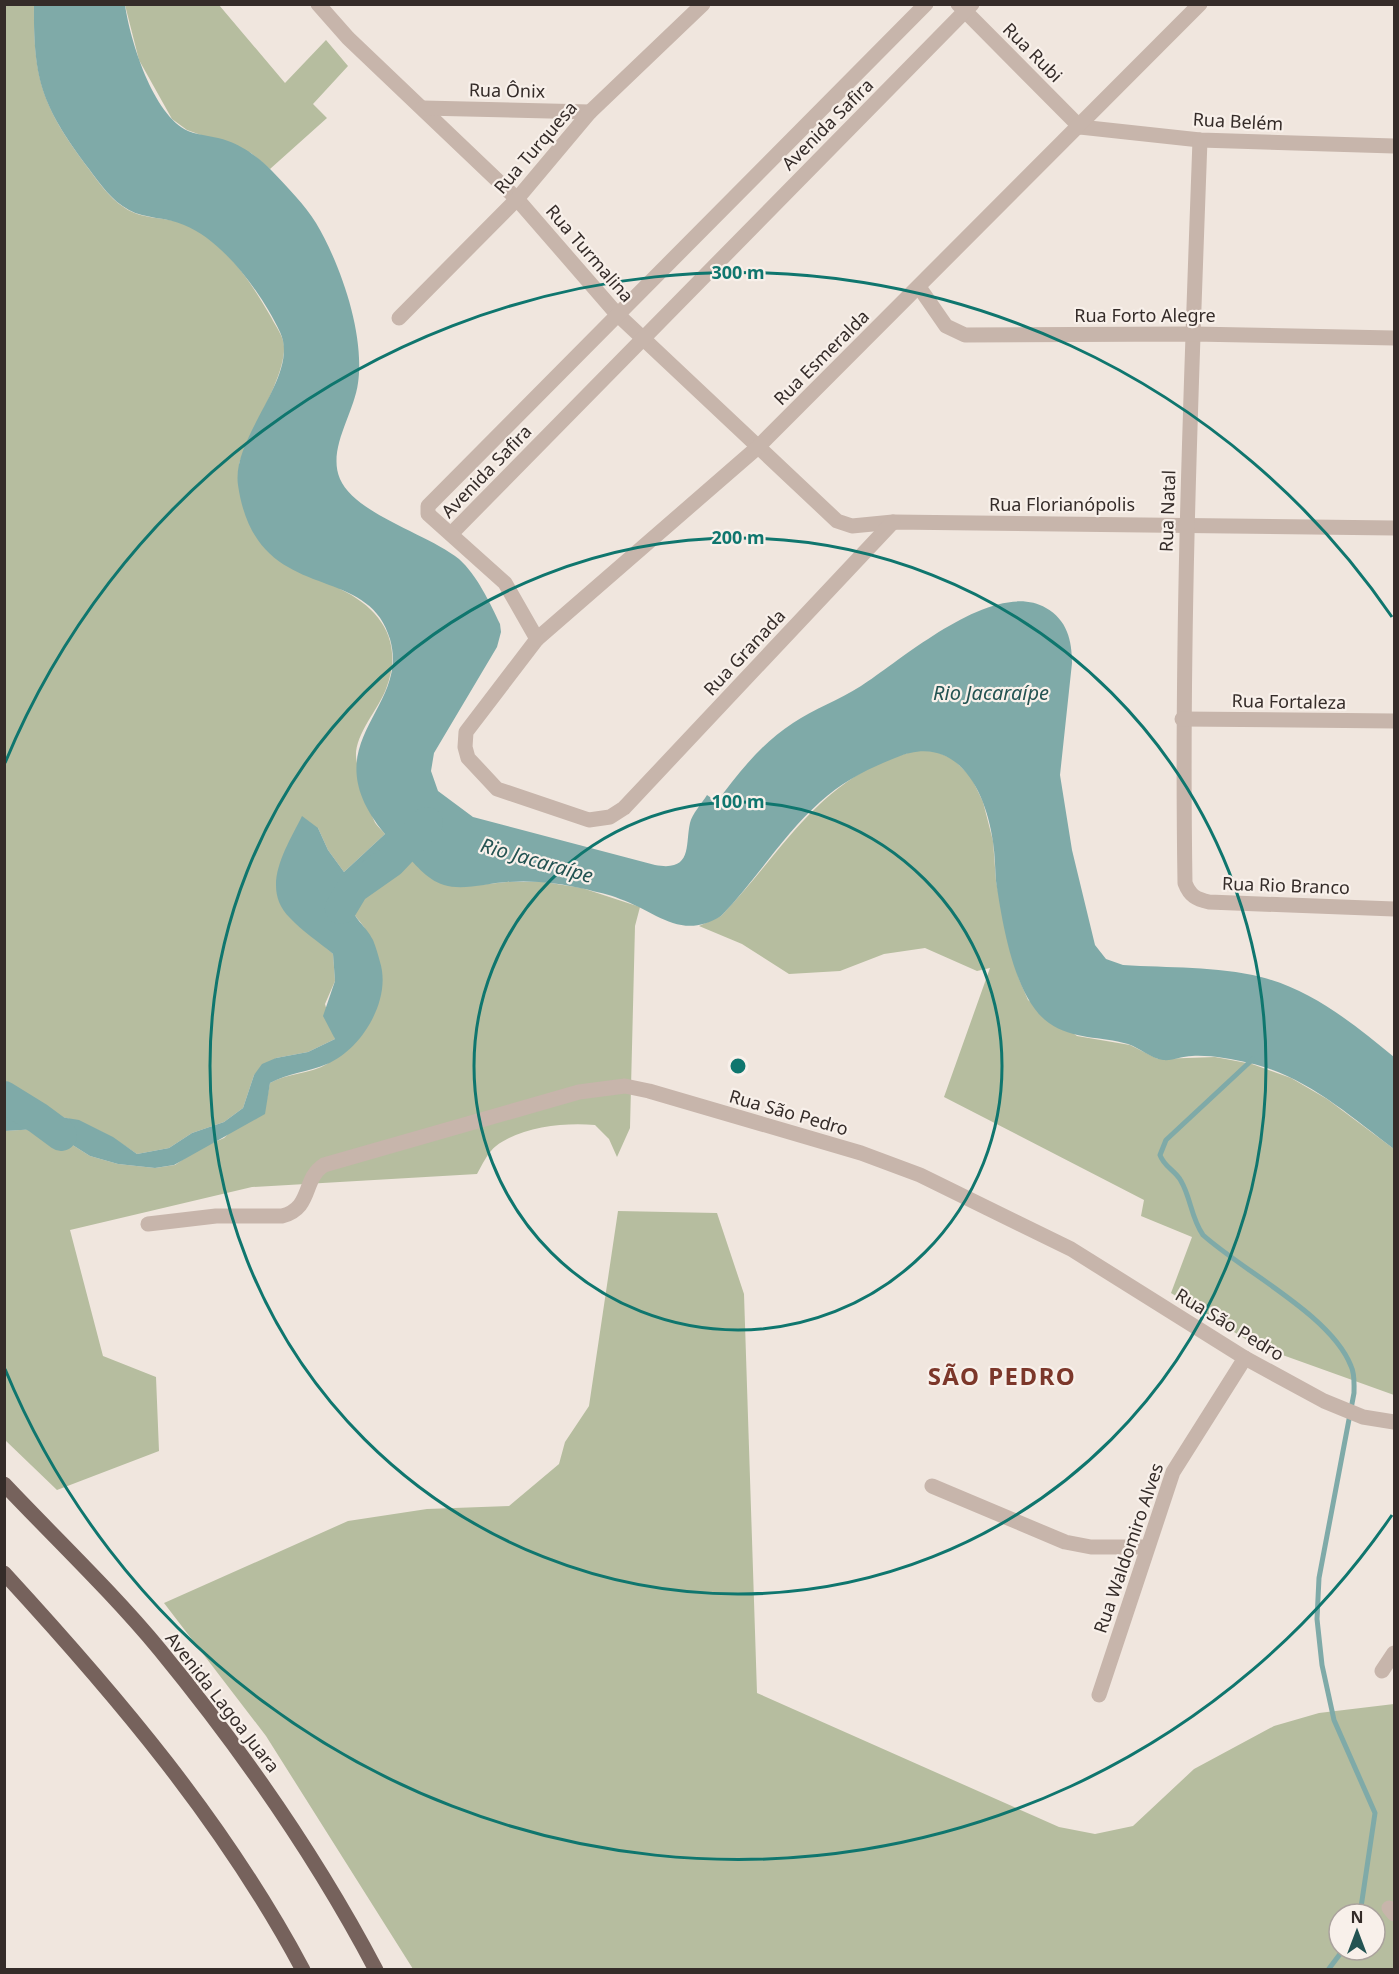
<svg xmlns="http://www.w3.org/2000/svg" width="1399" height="1974" font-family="'Noto Sans',sans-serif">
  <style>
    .green { fill: #b6bd9f; fill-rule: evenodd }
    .water { fill: #7faaa8 }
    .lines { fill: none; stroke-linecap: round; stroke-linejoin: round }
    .stream { stroke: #7faaa8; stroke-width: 5 }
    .river { stroke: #7faaa8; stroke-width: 32 }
    .minor { stroke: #c7b5ab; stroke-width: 15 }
    .major { stroke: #76625c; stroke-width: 15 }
    .ring { fill: none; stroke: #0f766e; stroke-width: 3 }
    .labels { text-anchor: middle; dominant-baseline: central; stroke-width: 4.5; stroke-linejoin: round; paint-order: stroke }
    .street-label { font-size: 18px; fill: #352c29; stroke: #f8f0ea }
    .water-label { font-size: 20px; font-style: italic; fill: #235352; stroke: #f8f0ea }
    .district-label { font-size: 24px; font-weight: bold; letter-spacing: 1.5px; fill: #7c372a; stroke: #f8f0ea }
    .centre { fill: #0f766e; stroke: #f8f0ea; stroke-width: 3 }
    .ring-label { font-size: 18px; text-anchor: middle; font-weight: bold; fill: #0f766e; stroke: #f8f0ea; stroke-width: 4.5; stroke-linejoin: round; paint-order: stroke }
  </style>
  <rect width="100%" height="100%" fill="#f0e6de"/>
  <g class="green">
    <path d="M34,4C33,77 42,106 85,164C98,181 108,197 125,208C141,219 163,217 182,223C223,238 250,281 271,317C276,327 283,335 284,346C286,376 249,433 239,464L340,589C382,609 404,643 386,689C378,710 355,734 356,757C357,768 370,815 376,824C378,827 382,830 385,834L344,872L328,850L318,828L313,936L333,954L335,981L325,1004L335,1039L308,1052L276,1058L254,1075L243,1108L224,1122L192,1133L169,1148L137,1154C87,1119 64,1115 5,1108L4,5Z"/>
    <polygon points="125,5 219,5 285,83 326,40 348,66 313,104 327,118 270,169 251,153 187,130 172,119 139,60"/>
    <path d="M920,750L937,752L953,759L971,777L983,802L993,841L996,881L1006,929L1019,979L1028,1000L1077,1036L1130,1045L1158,1059L1215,1057L1252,1064L1291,1078L1327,1099L1394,1149V1395L1255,1345L1171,1293L1192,1237L1141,1216L1144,1200L944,1097L990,968L977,971L925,948L884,954L840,971L789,974L742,944L699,926L721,916C785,850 822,771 920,750Z"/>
    <path d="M402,851L458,887L507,882H544L582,888L640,907L635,926L630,1128L617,1157L609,1139L595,1125C564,1122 521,1127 496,1146C488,1152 482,1165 477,1174L252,1187L70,1230L103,1356L156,1377L159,1451L57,1490L5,1440L4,1131L37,1129L63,1139L90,1156L118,1164L155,1168L175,1165L198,1149L224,1138L267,1098L270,1083C287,1073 311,1074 327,1064C335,1058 343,1048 350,1041C390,1002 386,984 367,933C362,920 354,920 350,902L372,873Z"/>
    <path d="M618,1211L717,1213L744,1294L757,1693L1059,1827L1095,1834L1133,1826L1194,1769L1274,1726L1319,1713L1394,1704V1969H413L266,1736L164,1603L348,1521L427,1509L509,1506L559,1464L565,1442L589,1406ZM1339,1914H1375V1950H1339Z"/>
  </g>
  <path class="water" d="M34,5H125C130,40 153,115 188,131C201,136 215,136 228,141C243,146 261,159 272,171C287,187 305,205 316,223C341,265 365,335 358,383C354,414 327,449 340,479C355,514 428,534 459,559C477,575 490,603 500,624L501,632L497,647L434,753L431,771L438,791L473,817L655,865C693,872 685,845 690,823C692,814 702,803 707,795L717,802C738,773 762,743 793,723C814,709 839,700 861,686C904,658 994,578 1046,608C1067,620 1072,640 1072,663L1060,775L1072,850L1095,945L1106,959L1123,965C1168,968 1217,966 1261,977C1312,990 1354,1024 1394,1057V1149C1350,1116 1305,1075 1249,1063C1231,1059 1211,1055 1192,1056C1182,1056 1173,1061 1163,1060C1150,1058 1140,1048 1128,1044C1101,1036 1073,1040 1049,1023C1014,999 1002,921 996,881C995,868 995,855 993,842C986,790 956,731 895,758C867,769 842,782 820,802C783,835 756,880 721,916C681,941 657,912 620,899C609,894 596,892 585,889C560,883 533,880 507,882C487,883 463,891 444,885C425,879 415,863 402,851L372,873L350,902C354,921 365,924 373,940C376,947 378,955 380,962C392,1000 361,1050 327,1064C308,1072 288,1073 270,1083L265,1114L174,1165L155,1168L118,1164L90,1156L63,1139L37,1129L5,1131V1108L79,1120L113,1137L137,1154L169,1148L192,1133L224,1122L243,1108L254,1075L262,1064L276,1058L308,1052L335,1039L323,1016L335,981L333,954C319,942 302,931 290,918C259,887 287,847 302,816L318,828L328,850L344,872L385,834C309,742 411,711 390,639C367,559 256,609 238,485C231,436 301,376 280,332C262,294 224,241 184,225C167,217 145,219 129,210C111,200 101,185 89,169C43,107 33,82 34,5Z"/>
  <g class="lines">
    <g class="stream">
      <path d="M1253,1059L1166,1140L1160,1155C1164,1167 1176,1171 1181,1181C1191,1198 1191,1218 1203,1235C1244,1272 1331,1315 1351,1366C1355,1374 1354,1384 1354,1393L1319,1578L1317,1619L1322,1665L1334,1720L1375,1813L1360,1914"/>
      <polyline points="1328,1970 1343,1950"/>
    </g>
    <g class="river">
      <polyline points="341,908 353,888 390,862 427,823"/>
      <polyline points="4,1097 38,1118 61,1135"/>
    </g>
    <g class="minor">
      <polyline points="318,4 348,38 517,199 616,313 837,521 852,526 893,522 1394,528"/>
      <polyline points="958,4 1080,127"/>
      <polyline points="423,108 590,112"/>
      <polyline points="1080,127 1200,140 1394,146"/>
      <path d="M1200,140C1191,387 1181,635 1185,883C1190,896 1196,899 1209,902L1394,909"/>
      <polyline points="919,287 946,326 965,335 1193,334 1394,338"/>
      <polyline points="399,318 517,199 590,112 703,4"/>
      <polyline points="893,522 624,808 610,817 589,820 497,789 468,758 465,747 466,732 537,639 758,447 1200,4"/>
      <polyline points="451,534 972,4"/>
      <polyline points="537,639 505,583 428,514 428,506 926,4"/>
      <polyline points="1182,719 1394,721"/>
      <path d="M148,1224L216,1216H282C313,1208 302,1179 324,1165L579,1092L625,1086L649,1091L861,1153L920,1175L1071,1249L1245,1358L1324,1401L1363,1417L1394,1422"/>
      <polyline points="932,1486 1065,1542 1091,1547 1147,1547"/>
      <polyline points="1382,1671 1394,1653"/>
      <polyline points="1099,1695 1173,1472 1245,1358"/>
      <polyline points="1389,1908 1394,1914"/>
    </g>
    <g class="major">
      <path d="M4,1484C56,1539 112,1592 160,1650C242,1750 316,1856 376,1970"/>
      <path d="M4,1573C117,1696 224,1822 303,1970"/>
    </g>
  </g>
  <g class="ring">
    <circle cx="738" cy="1066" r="264"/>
    <circle cx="738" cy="1066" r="528"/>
    <path d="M1392 1515A793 793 0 0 1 5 1369M5 763A793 793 0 0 1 1392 617"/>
  </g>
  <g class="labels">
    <g class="street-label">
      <text transform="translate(1033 52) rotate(45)">Rua Rubi</text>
      <text transform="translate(507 90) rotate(1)">Rua Ônix</text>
      <text transform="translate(1238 121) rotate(3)">Rua Belém</text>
      <text transform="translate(827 124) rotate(-45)">Avenida Safira</text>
      <text transform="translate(535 147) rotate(-49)">Rua Turquesa</text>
      <text transform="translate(590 253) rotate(49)">Rua Turmalina</text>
      <text x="1145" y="315">Rua Forto Alegre</text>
      <text transform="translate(821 357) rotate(-45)">Rua Esmeralda</text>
      <text transform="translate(486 471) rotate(-46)">Avenida Safira</text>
      <text x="1062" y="504">Rua Florianópolis</text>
      <text transform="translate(1167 511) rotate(-88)">Rua Natal</text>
      <text transform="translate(744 652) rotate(-47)">Rua Granada</text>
      <text transform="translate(1289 701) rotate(1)">Rua Fortaleza</text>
      <text transform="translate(1286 885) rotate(2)">Rua Rio Branco</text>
      <text transform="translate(789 1112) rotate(16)">Rua São Pedro</text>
      <text transform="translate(1230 1324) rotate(31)">Rua São Pedro</text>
      <text transform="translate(1128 1548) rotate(-71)">Rua Waldomiro Alves</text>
      <text transform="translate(223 1702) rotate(52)">Avenida Lagoa Juara</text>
    </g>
    <g class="water-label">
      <text x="991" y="692">Rio Jacaraípe</text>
      <text transform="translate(537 860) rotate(16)">Rio Jacaraípe</text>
    </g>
    <g class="district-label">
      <text x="1002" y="1375">SÃO PEDRO</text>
    </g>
  </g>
  <circle cx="738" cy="1066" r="9" class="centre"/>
  <g class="ring-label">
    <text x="738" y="279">300 m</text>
    <text x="738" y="544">200 m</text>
    <text x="738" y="808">100 m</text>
  </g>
  <rect width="1399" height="1974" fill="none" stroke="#352c29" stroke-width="12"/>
  <g transform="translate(1357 1932)"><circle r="28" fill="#f8f0ea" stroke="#aaa29d" stroke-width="1.5"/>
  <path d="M0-4.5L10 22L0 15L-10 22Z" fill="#235352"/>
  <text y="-9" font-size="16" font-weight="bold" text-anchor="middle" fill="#352c29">N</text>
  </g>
</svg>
